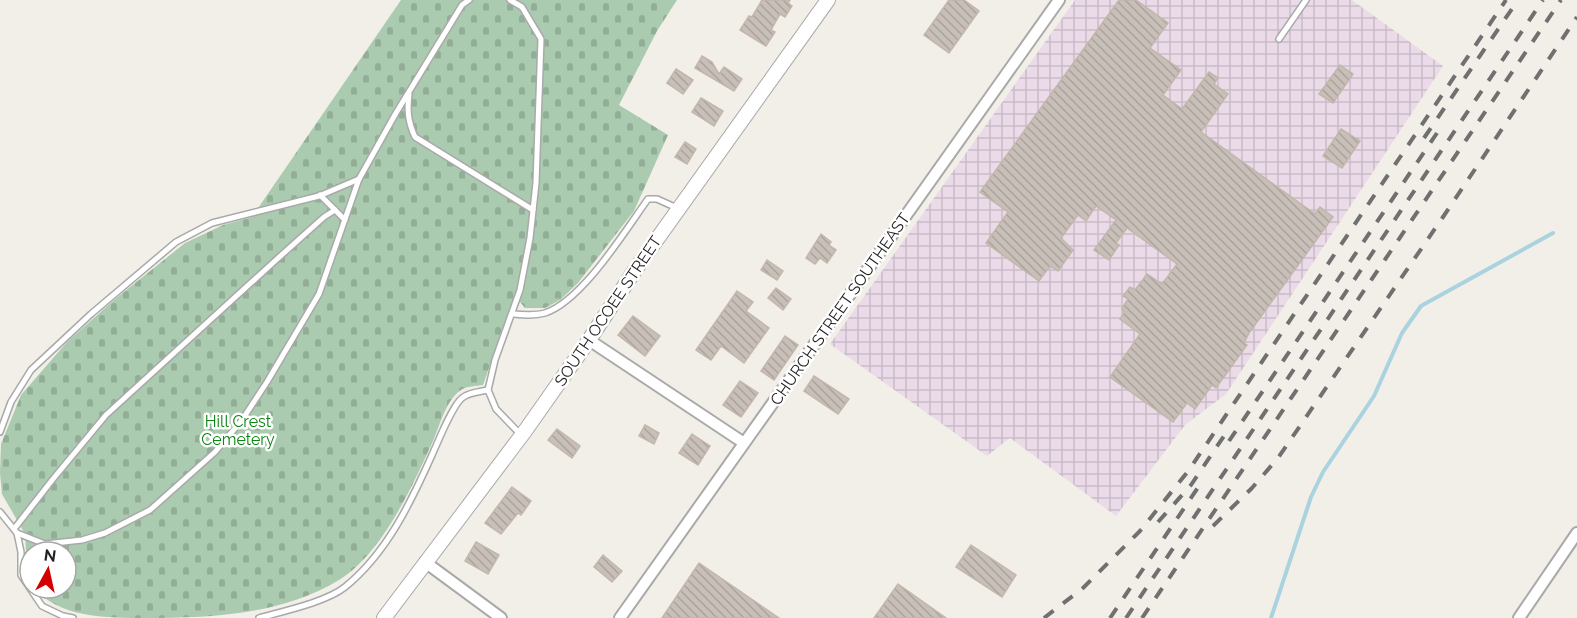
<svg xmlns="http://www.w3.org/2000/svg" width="1577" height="618" font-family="Raleway,sans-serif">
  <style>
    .industrial { fill: url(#industrial-grid) }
    .cemetery { fill: url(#cemetery-stones) }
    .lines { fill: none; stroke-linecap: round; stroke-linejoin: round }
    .stream { stroke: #aad3df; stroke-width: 4 }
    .building { fill: url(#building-back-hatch); stroke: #c4b6ab; stroke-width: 1.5 }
    .service-casing { stroke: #a9a9a9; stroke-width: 8 }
    .minor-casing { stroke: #a9a9a9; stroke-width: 14 }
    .tertiary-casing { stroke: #a9a9a9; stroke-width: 16 }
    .service { stroke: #fff; stroke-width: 5 }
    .minor { stroke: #fff; stroke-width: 10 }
    .tertiary { stroke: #fff; stroke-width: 14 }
    .rail { stroke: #707070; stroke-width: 4; stroke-dasharray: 12 12; stroke-linecap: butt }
    .labels { text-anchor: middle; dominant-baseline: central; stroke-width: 5; stroke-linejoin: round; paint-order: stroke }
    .street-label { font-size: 16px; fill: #222; stroke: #fff }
    .park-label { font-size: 16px; fill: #0c8416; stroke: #fff }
  </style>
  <defs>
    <pattern id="industrial-grid" width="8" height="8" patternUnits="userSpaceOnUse" patternTransform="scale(1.5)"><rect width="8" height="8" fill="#ebdbe8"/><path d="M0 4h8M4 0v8" fill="none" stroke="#c9bcc7"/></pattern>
    <pattern id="cemetery-stones" width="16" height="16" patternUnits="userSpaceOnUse" patternTransform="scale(1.5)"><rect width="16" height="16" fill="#aacbaf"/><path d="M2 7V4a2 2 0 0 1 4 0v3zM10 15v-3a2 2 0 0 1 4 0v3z" fill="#92ae96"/></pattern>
    <pattern id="building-back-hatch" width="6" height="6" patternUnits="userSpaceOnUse" patternTransform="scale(1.5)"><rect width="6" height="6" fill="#c7bfb8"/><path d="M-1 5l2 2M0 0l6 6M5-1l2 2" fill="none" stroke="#aba49e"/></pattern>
  </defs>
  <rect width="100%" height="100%" fill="#f2efe9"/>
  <polygon class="industrial" points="1075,0 1352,0 1443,66 1226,394 1185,425 1116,516 1010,438 987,456 830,344"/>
  <path class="cemetery" d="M401,0H677L657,31L619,105L668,135L634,211L578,283L560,300L545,308H525L520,302L511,305L483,385C477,386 466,386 461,390C446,400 440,425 433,441C413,485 382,554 339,580C281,615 211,618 145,618C109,618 58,618 35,588H66V552H30V581L27,571L25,534L2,494L0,473L1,444L21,395L67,342L114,300L185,243L223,225L252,217Z"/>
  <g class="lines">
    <polyline class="stream" points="1271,618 1311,497 1323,472 1374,396 1402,333 1421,306 1553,233"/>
  </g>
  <g class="building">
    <polygon points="762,0 790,0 788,3 792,6 785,17 780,14 771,30 775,32 766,46 740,30 749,16 752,17"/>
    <polygon points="949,0 964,0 979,11 949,53 924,35"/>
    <polygon points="1119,0 1136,0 1168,23 1150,48 1181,70 1163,95 1182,109 1209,72 1218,78 1214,84 1228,94 1201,132 1315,214 1320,207 1333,217 1249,333 1244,343 1247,345 1216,388 1212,385 1195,409 1187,403 1173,422 1110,377 1140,334 1120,319 1124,313 1122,308 1128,299 1123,296 1130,287 1135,290 1147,274 1162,284 1177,264 1127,228 1116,243 1119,245 1109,260 1094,250 1116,220 1096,206 1086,221 1078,215 1061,238 1073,250 1058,271 1050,266 1039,281 986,243 1008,212 980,192"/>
    <polygon points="702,56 712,62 719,74 724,67 742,79 734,91 695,68"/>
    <polygon points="1340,65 1353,74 1333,103 1319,94"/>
    <polygon points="676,69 693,80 683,94 667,83"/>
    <polygon points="701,98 723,111 714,126 692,112"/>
    <polygon points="1341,129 1360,141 1342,168 1323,156"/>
    <polygon points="685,142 696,149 687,164 675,157"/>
    <polygon points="821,234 831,242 829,245 836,250 827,263 820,258 815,264 806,258"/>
    <polygon points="767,260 783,271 777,280 761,270"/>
    <polygon points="776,288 791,299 783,310 768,298"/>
    <polygon points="737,291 753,302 746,311 769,328 744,363 721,346 711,360 696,350"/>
    <polygon points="633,316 660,336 645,356 618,335"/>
    <polygon points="785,336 798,345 774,380 761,371"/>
    <polygon points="814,376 849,399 838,414 804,391"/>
    <polygon points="740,381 758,393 741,417 723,405"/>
    <polygon points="645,425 659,433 654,444 639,436"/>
    <polygon points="557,429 580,446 572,458 548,440"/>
    <polygon points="692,434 710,446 698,465 679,453"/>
    <polygon points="512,487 531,501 521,515 518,513 501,534 485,523"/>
    <polygon points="476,542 499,555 488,574 465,561"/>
    <polygon points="971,545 1016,575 1002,597 956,567"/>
    <polygon points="603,555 622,571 612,582 594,567"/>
    <polygon points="699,563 779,618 662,618"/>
    <polygon points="898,584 946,618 874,618"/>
  </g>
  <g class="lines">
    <g class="service-casing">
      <g id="service">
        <polyline points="510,0 522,7 541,39 536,183 530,238 520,290 495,360 488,390 496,409 521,435"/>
        <polyline points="1279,39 1306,0"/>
        <path d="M409,94C407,110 408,122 415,137L533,210"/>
        <polyline points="320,195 345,220"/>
        <path d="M513,314C524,315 534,316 545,313C582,301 625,231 648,199H657L677,208"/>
        <polyline points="0,432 11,402 31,370 91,314 176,242 212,223 319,196 359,179"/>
        <polyline points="0,512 17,533 45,544 82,540 105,533 150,510 215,452 242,420 267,382 319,294 359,179 396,113 462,5 469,0"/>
        <polyline points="14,529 53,479 106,415 276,260 324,217 335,210"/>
        <polyline points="17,533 21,552 21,575 42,606 63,616 73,618"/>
        <path d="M259,618C284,611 326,602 345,587C387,553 411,502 432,455C438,442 452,406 462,398C469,392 479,392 488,390"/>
      </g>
    </g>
    <g class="minor-casing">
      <g id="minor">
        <polyline points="589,340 744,443"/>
        <polyline points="425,562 501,618"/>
        <polyline points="620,618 1059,0"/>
        <polyline points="1519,618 1577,533"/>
      </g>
    </g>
    <g class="tertiary-casing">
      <polyline id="tertiary" points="384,618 525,431 589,340 635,270 828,0"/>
    </g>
    <use href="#service" class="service"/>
    <use href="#minor" class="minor"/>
    <use href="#tertiary" class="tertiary"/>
    <g class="rail">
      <polyline points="1424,138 1518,0"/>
      <polyline points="1229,441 1437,133"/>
      <polyline points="1158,522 1191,485 1230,427"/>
      <polyline points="1213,526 1252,488 1278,458 1443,217 1577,17"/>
      <polyline points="1044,618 1083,588 1140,531 1189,470 1506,0"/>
      <polyline points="1110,618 1199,486"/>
      <polyline points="1126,618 1543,0"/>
      <polyline points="1142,618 1561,0"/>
    </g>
  </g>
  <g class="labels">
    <g class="street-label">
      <text transform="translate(840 309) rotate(-55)">CHURCH STREET SOUTHEAST</text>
      <text transform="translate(608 311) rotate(-56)">SOUTH OCOEE STREET</text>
    </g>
    <g class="park-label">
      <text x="238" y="421">Hill Crest<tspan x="238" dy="18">Cemetery</tspan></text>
    </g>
  </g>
  <g transform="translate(48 570) rotate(8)"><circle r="28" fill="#ffffff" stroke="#a7a7a7" stroke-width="1.5"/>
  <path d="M0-4.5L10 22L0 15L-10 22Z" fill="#d40000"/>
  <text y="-9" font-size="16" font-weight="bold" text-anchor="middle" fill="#222222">N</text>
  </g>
</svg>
